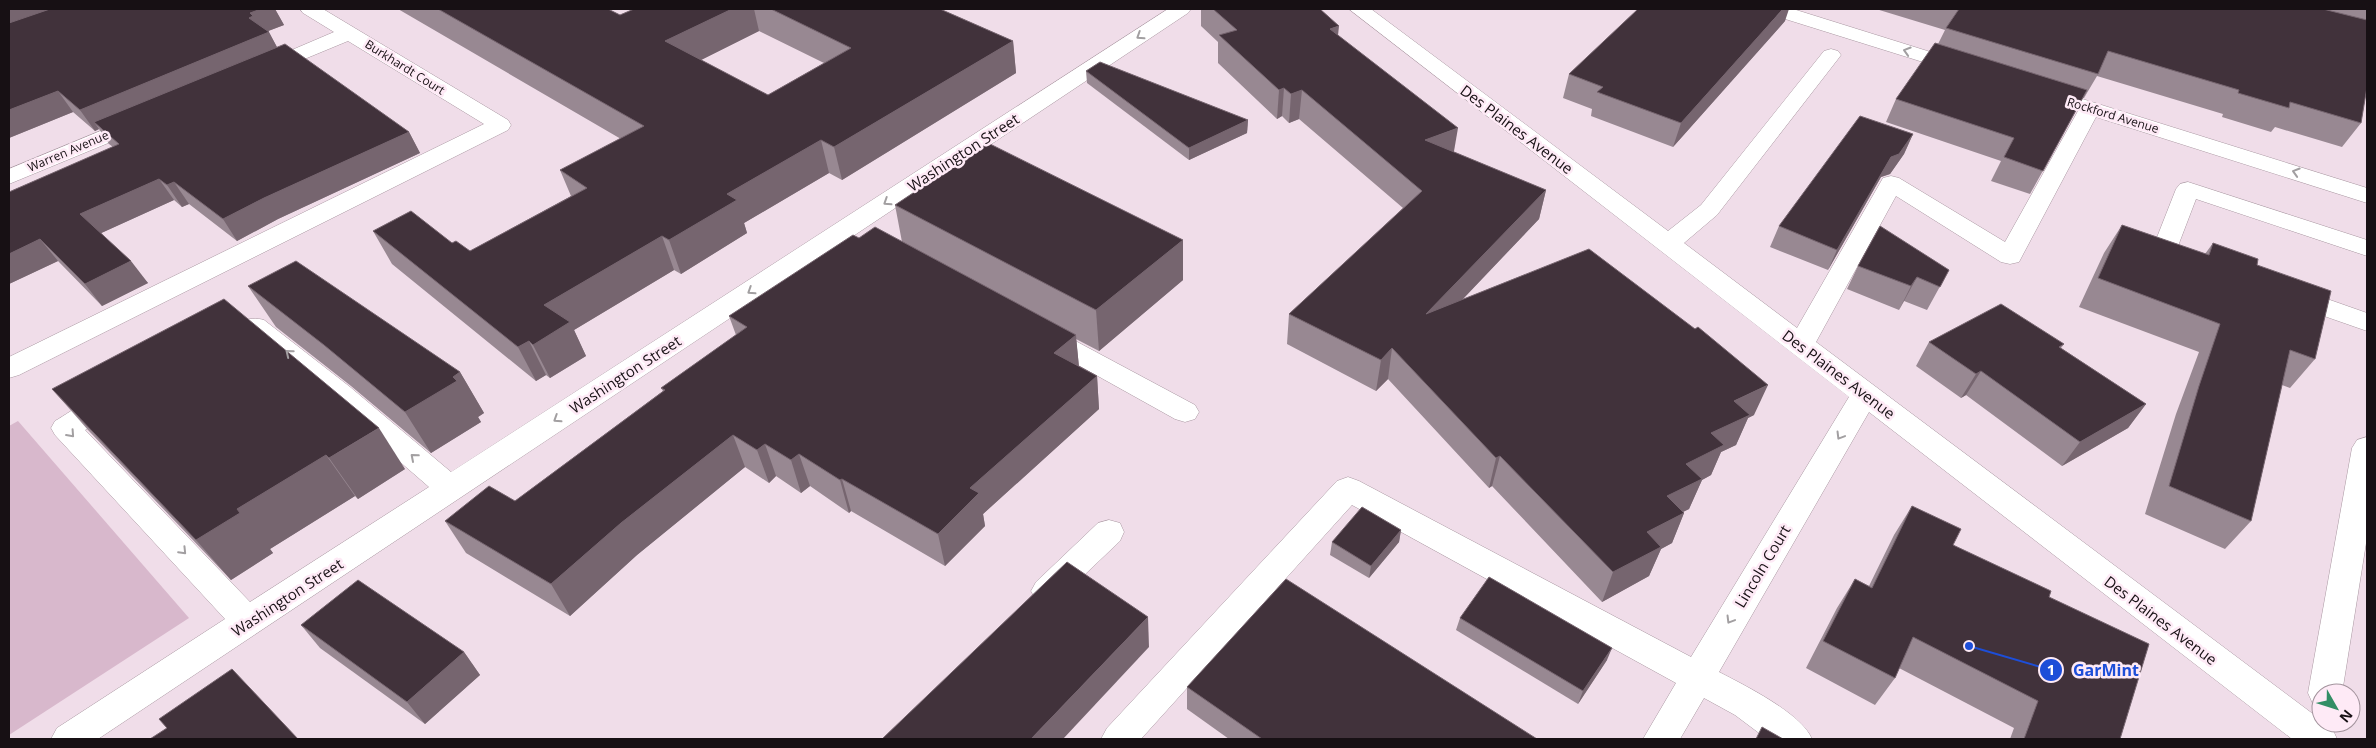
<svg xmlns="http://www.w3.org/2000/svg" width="2376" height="748" font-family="'Open Sans',sans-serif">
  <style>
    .green { fill: #d8b8cc }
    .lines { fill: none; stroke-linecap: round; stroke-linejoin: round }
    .minor-casing { stroke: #a997a1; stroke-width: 1 }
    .minor { fill: #fff; fill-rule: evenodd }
    .wall { fill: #988892; fill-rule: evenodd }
    .shaded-wall { fill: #76656f }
    .building { fill: #41323b; stroke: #76656f }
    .oneway { stroke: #a29fa1 }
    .labels { text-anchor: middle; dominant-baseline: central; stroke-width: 5; stroke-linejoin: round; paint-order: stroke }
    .far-street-label { font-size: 12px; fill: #171014; stroke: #feeaf6 }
    .street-label { font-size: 15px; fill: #171014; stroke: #feeaf6 }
    .leader { fill: none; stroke: #1d4ed8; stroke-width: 2 }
    .callout-dot { fill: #1d4ed8; stroke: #feeaf6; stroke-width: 2 }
    .mark-label { font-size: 15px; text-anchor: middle; font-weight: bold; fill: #fff }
    .callout-label { font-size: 16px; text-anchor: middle; font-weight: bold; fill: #1d4ed8; stroke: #feeaf6; stroke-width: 5; stroke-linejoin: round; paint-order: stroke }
  </style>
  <rect width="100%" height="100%" fill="#f0dde9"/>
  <polygon class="green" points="18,421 189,618 9,735 9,426"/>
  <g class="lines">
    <g class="minor-casing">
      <g id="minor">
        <polygon points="300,9 323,9 508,120 511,125 508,130 19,375 9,378 9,357 484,124 348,41 273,72 266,74 259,72 256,68 259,64 334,32 303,13"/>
        <path d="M1168,9H1191L1188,13L98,739H51L57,728L225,619L55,435L51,428L55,421C74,410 101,388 123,395L127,402L123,409L85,430L250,602L429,487L330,401L253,338L237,344L228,341L224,335C231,322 250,316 264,320L350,387L451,472Z"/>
        <path d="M1349,9H1371L1668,231L1701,205L1824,51L1831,49L1838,51L1841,55L1838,59L1717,215L1684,243L1797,328L1883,178L1891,176L1899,178L2005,242L2078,111L2036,98L2033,93L2036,88L2044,87L2367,188V203L2096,117L2019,262L2010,264L2001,262L1896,196L1816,342L2321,720V723C2330,723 2334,732 2337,739H2292L1869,412L1719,672C1744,685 1801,713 1812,739H1767L1735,715L1704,698L1680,739H1643L1676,683L1352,505L1141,739H1101L1107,728L1337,481L1348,477L1359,481L1691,657L1849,397Z"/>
        <polygon points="1763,9 1793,9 1969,64 1972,68 1969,72 1962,74 1955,72 1766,13"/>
        <polygon points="139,115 147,117 150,122 147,127 9,184 9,169"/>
        <path d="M2188,182L2367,240V256L2196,199L2178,246L2197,253L2201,259L2197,265C2184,268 2159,262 2152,250L2176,189L2180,184Z"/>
        <polygon points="2293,287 2367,313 2367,331 2284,302 2280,296 2284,290"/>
        <polygon points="1044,326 1053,329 1195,405 1199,412 1195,419 1185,422 1175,419 1035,341 1031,335 1035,329"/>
        <polygon points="2367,437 2367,537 2342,693 2321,693 2321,707 2313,704 2308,693 2352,448 2357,440"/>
        <polygon points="1109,520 1120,523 1124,532 1120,541 1058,600 1047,604 1036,600 1031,591 1036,582 1098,523"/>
      </g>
    </g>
    <use href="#minor" class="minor"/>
  </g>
  <g class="wall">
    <polygon points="9,9 275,9 284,25 268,31 277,47 409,132 420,153 278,219 237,241 189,204 182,207 174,200 101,233 148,283 102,306 58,261 9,284 9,192 113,147 109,144 99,129 95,131 73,112 9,138"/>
    <path d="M398,9H608L620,15L634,9H940L1013,41L1016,73L842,180L829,173L744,223L747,233L681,274L674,270L574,330L586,356L550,378L546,375L536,381L392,264L373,231L452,243L470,251L571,196L560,170L621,139ZM759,31L824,63L768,95L701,60Z"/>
    <polygon points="1201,9 1320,9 1338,35 1454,152 1546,190 1539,219 1463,299 1754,415 1748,418 1736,445 1721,452 1711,475 1702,480 1689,509 1683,512 1684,513 1672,543 1661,549 1649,576 1602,602 1492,486 1489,488 1388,379 1376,391 1287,344 1289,314 1403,208 1299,119 1289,123 1282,116 1277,119 1218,63 1218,42 1201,26"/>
    <polygon points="1876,9 2367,9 2367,87 2361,123 2342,147 2275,127 2271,132 2222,117 2223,114 2097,76 2084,98 2083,98 2030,194 1991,181 2001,161 1886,122 1896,99 1938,44 1945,30"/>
    <polygon points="1785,21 1673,147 1591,116 1592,109 1563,98 1569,74"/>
    <polygon points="1086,71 1248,120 1247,133 1189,160 1087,83"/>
    <polygon points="1913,134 1904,154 1890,174 1881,177 1828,270 1770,247 1779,226"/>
    <polygon points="895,205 1183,240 1183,280 1099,351 1076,339 1079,366 1097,376 1099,409 983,514 985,526 945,566 851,511 849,513 810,486 801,493 776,476 769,483 745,467 637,555 570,616 466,553 445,521 515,501 663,391 661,388 736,335 729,316 859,238 902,242"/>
    <polygon points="2122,225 2205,254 2213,243 2257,265 2315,359 2290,388 2282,385 2251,521 2225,549 2145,514 2176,414 2199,352 2079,307 2104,253"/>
    <polygon points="1858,266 1949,270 1927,310 1904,301 1899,310 1847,289"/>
    <polygon points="248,286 460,372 484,413 478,417 481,422 431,453 351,386 276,327"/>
    <polygon points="1929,342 2064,344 2061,348 2146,404 2128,428 2062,466 1966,395 1961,398 1916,366"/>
    <polygon points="52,389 405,469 358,499 355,496 270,549 273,553 231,580 88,430"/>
    <polygon points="1912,506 1953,545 2049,597 2120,739 2010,739 2014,728 1899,668 1895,678 1875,705 1806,668 1837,608 1855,579 1869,586 1894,535"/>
    <polygon points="1401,530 1399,542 1369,578 1330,555 1332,542"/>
    <polygon points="1460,618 1607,660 1578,704 1456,630"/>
    <polygon points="301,625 464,652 480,675 425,724 320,648"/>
    <polygon points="1187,687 1537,739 1229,739 1187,709"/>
  </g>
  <g class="shaded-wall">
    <polygon points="9,9 74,9 9,32"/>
    <polygon points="261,9 275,9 284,25 263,33 269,32 280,53 94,122 99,129 95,131 80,110 249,18 250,13"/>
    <polygon points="732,9 754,9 759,31 675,73 665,41"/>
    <polygon points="1783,9 1789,9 1785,21 1673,147 1681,123"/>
    <polygon points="1339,26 1336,54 1330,29"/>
    <polygon points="1013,41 1016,73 842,180 834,147"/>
    <polygon points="1284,88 1282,116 1277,119 1279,90"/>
    <polygon points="1302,90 1299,119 1289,123 1291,94"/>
    <polygon points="58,91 73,112 9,138 9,110"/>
    <polygon points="1248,120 1247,133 1189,160 1189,148"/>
    <polygon points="1458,128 1453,157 1425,140"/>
    <polygon points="409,132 420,153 278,219 237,241 223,219 264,198"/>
    <polygon points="1913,134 1904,154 1890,174 1881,177 1828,270 1837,250 1891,157"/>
    <polygon points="821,140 829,173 744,223 747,233 681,274 669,240 727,194"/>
    <polygon points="159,179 174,200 97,235 80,214"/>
    <polygon points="174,182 189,204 182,207 167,185"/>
    <polygon points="1546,190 1539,219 1420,344 1426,314"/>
    <polygon points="662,236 674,270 574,330 586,356 550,378 533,345 544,305"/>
    <polygon points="40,239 58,261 9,284 9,254"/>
    <polygon points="1183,240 1183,280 1099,351 1096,310"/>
    <polygon points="131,261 148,283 102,306 85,284"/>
    <polygon points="1917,277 1904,301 1899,310 1911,286"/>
    <polygon points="1076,335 1079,368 1054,353"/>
    <polygon points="529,341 546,375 536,381 518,347"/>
    <polygon points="1392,348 1388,379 1376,391 1381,360"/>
    <polygon points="1981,371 1966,395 1961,398 1976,374"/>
    <polygon points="460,372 484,413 478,417 481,422 431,453 405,412 453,377"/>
    <polygon points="1097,376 1099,409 983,514 985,526 945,566 938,534 970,488"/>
    <polygon points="1768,385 1754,415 1748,418 1736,445 1721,452 1711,475 1702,480 1689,509 1654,526 1667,496 1686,464 1711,433 1734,401"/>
    <polygon points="2146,404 2128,428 2062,466 2080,442"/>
    <polygon points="379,428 405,469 358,499 329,458"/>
    <polygon points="733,435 745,467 637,555 570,616 551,584 621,523"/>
    <polygon points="765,444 776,476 769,483 757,450"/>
    <polygon points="799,454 810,486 801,493 791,460"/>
    <polygon points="326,455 355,496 270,549 273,553 231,580 196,540 237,509"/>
    <polygon points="1500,456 1492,486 1489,488 1496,458"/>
    <polygon points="842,479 851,511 849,513 840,480"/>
    <polygon points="1684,513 1672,543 1661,549 1649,576 1602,602 1613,572 1647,532"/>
    <polygon points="1401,530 1399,542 1369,578 1371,566"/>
    <polygon points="1148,617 1149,647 1063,739 1031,739"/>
    <polygon points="1612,648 1607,660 1578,704 1583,691"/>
    <polygon points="464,652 480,675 425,724 407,702"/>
  </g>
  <g class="building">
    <polygon points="50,9 261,9 250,13 253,16 249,18 269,32 80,110 58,91 9,110 9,23"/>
    <polygon points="438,9 608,9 620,15 634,9 732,9 665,41 768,95 851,48 771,9 940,9 1013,41 834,147 821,140 727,194 737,200 669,240 662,236 544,305 570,322 533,345 529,341 518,347 373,231 411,211 452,243 456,241 470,251 587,188 560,170 644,126"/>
    <polygon points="1213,9 1320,9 1339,26 1330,29 1458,128 1425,140 1546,190 1426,314 1589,249 1695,329 1698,327 1768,385 1734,401 1750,415 1711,433 1724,445 1686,464 1702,479 1667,496 1684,513 1647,532 1661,547 1613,572 1500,456 1496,458 1392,348 1381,360 1289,314 1422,191 1302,90 1291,94 1284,88 1279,90 1219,35 1237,30"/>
    <polygon points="1638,9 1783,9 1681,123 1597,92 1603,87 1569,74"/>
    <polygon points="1959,9 2323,9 2367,20 2367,87 2361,123 2290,102 2289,108 2238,93 2239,90 2108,51 2098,74 1946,28"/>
    <polygon points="1935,43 2087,90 2043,171 2004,157 2014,138 1896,99"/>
    <polygon points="285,44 409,132 264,198 223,219 174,182 167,185 159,179 80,214 131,261 85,284 40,239 9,254 9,192 119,144 94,122"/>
    <polygon points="1100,62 1248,120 1189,148 1086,71"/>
    <polygon points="1860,116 1913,134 1899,154 1891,157 1837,250 1779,226"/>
    <polygon points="988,143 1183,240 1096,310 895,205"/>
    <polygon points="2122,225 2209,255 2213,243 2258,259 2257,265 2331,291 2315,359 2290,350 2251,521 2169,486 2199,386 2220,324 2098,278"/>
    <polygon points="1880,226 1949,270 1940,287 1917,277 1911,286 1858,266"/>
    <polygon points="875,227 1076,335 1054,353 1097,376 970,488 979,493 938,534 842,479 840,480 799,454 791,460 765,444 757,450 733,435 621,523 551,584 445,521 489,486 515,501 665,390 661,388 747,327 729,316 853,235 859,238"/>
    <polygon points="296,261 460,372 453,377 457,381 405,412 324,345 248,286"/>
    <polygon points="224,299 379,428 329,458 326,455 237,509 240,513 196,540 52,389"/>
    <polygon points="2001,304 2064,344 2059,347 2146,404 2080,442 1981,371 1976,374 1929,342"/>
    <polygon points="1912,506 1961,529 1953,545 2051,591 2049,597 2149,644 2120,739 2024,739 2038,701 1913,637 1895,678 1823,641 1855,579 1872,588"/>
    <polygon points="1362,507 1401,530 1371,566 1332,542"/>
    <polygon points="1067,562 1148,617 1031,739 882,739"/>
    <polygon points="1489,577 1612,648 1583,691 1460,618"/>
    <polygon points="1286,579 1537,739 1262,739 1187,687"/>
    <polygon points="358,580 464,652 407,702 301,625"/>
    <polygon points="232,669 298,739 150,739 167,728 159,719"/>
    <polygon points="1762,727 1783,739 1756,739"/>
  </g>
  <defs><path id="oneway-chevron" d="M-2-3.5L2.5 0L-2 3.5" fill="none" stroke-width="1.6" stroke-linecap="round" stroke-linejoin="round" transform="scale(1.25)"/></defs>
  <g class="oneway">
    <use href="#oneway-chevron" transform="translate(1140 36) rotate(147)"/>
    <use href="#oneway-chevron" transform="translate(1907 51) rotate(-163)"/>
    <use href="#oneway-chevron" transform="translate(2296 172) rotate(-163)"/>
    <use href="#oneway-chevron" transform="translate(887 202) rotate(147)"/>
    <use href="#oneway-chevron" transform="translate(751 291) rotate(147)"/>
    <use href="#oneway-chevron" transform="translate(289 353) rotate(-141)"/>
    <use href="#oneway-chevron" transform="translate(557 419) rotate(147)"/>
    <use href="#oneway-chevron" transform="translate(71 434) rotate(48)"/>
    <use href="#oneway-chevron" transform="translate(1840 436) rotate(121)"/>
    <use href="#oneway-chevron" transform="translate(414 457) rotate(-139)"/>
    <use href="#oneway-chevron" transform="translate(183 551) rotate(46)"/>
    <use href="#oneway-chevron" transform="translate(1730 620) rotate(121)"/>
  </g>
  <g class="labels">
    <g class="far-street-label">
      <text transform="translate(405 67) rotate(32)">Burkhardt Court</text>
      <text transform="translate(2113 115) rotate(17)">Rockford Avenue</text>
      <text transform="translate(68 151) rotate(-23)">Warren Avenue</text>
    </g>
    <g class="street-label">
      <text transform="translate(1517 129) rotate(37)">Des Plaines Avenue</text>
      <text transform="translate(963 152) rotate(-33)">Washington Street</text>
      <text transform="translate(625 374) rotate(-33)">Washington Street</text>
      <text transform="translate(1839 374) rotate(37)">Des Plaines Avenue</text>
      <text transform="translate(1762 566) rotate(-59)">Lincoln Court</text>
      <text transform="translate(287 597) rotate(-33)">Washington Street</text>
      <text transform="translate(2161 620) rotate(37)">Des Plaines Avenue</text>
    </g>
  </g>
  <path class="leader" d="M1969 646L2051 670"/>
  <g class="callout-dot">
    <circle cx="1969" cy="646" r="5"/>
    <circle cx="2051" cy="670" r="12"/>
  </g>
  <g class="mark-label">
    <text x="2051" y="675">1</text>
  </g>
  <g class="callout-label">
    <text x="2106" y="676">GarMint</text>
  </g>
  <rect width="2376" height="748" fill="none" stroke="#171014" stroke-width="20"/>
  <g transform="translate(2336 708) rotate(129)"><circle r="24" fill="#feeaf6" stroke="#a2939c"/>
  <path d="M0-4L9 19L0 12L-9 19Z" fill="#328e65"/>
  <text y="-8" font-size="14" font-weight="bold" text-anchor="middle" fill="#171014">N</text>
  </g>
</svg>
